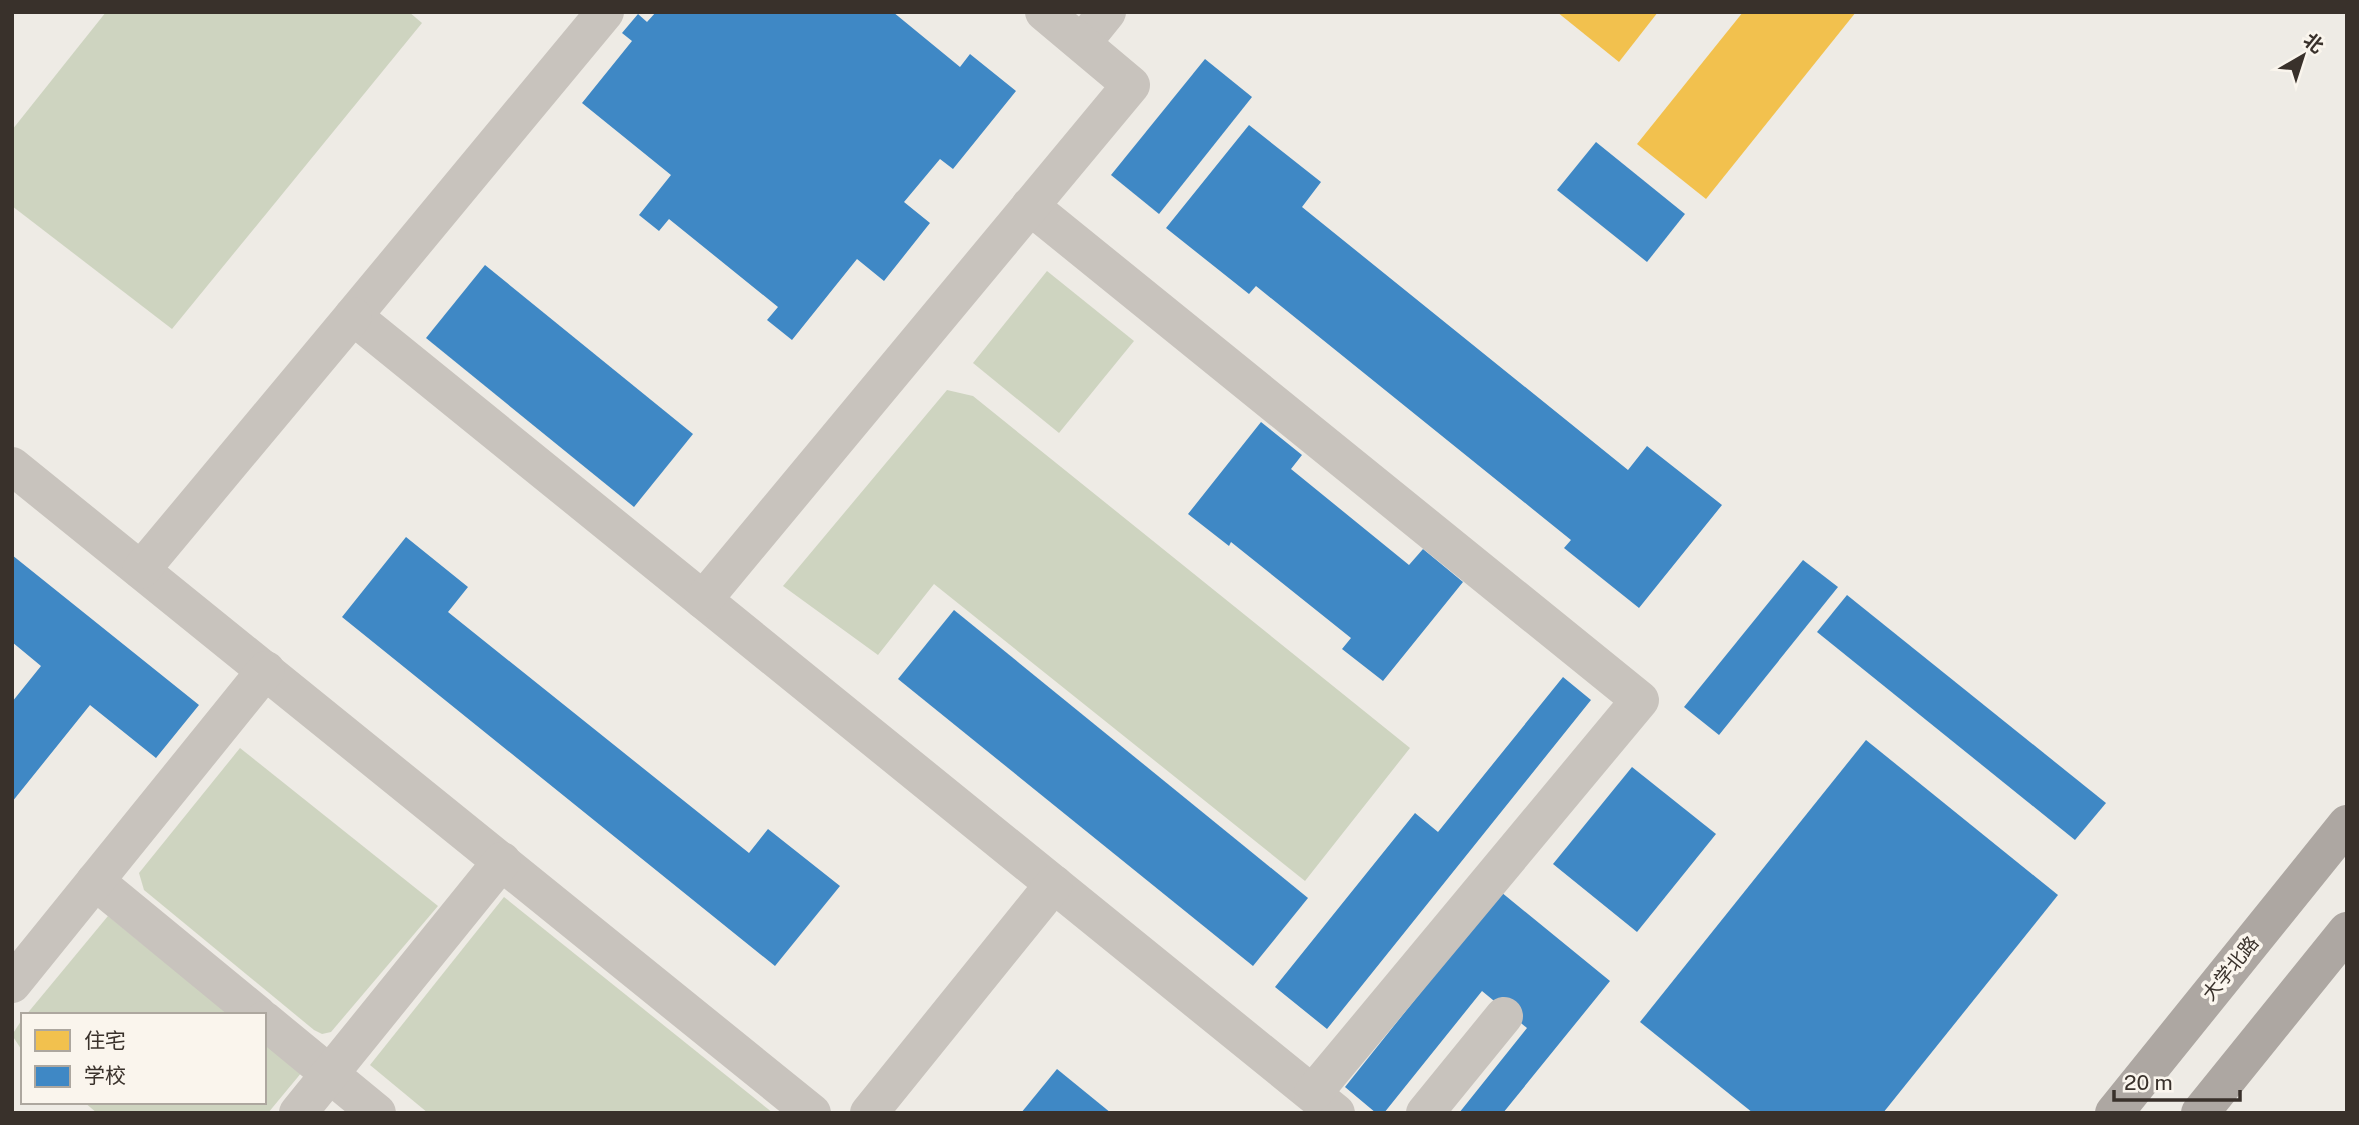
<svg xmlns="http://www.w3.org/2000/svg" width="2359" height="1125" font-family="'Public Sans','Noto Sans SC',sans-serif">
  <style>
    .green { fill: #ced4c0 }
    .homes { fill: #f2c14e }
    .schools { fill: #3f88c5 }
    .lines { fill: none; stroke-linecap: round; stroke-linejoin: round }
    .minor { stroke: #c8c3bd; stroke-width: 38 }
    .major { stroke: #ada7a2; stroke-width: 38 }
    .labels { text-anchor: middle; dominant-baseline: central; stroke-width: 7; stroke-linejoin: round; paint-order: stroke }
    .street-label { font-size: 19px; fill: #39312b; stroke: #faf5ed }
  </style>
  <rect width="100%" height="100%" fill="#eeebe5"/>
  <g class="green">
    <polygon points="106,12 409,12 422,23 172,329 12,206 12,130"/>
    <polygon points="1047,271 1134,341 1059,433 973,363"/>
    <polygon points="947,390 973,396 1410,748 1305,881 934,584 878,655 783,586"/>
    <polygon points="240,748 438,906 331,1032 322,1034 314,1030 144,890 139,873"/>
    <polygon points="504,897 773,1113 428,1113 370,1065"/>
    <polygon points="108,916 230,1015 26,1015"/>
    <polygon points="23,1018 23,1052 12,1035"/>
    <polygon points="264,1042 302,1072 268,1113 97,1113 84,1102 264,1102"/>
  </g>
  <g class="homes">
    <polygon points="1557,12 1658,12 1619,62"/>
    <polygon points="1743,12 1856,12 1706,199 1637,144"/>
  </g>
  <g class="schools">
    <polygon points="656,12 893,12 960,67 970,54 1016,91 953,169 940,159 904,202 930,223 884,281 857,259 792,340 767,320 778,307 669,219 659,231 639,215 671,175 582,103 632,41 622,33 638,14 647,22"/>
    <polygon points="1205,59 1252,97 1159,214 1111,175"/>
    <polygon points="1249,125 1321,182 1302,207 1628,470 1647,446 1722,505 1639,608 1564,548 1571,540 1256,286 1249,294 1166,228"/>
    <polygon points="1596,142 1685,214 1647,262 1557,190"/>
    <polygon points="485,265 693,434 634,507 426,338"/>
    <polygon points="1261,422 1302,455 1291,469 1409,565 1423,549 1463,582 1383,681 1342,649 1351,638 1231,542 1229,546 1188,514"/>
    <polygon points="406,537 468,587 448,612 749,853 768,829 840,886 775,966 342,617"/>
    <polygon points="12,555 199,705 156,758 90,705 12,802 12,702 41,666 12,642"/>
    <polygon points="1803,560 1838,587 1719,735 1684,707"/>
    <polygon points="1847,595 2106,803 2075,840 1817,632"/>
    <polygon points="954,610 1308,898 1253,966 898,679"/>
    <polygon points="1563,677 1591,700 1327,1029 1275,987 1415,813 1438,832"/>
    <polygon points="1866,740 2058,895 1883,1113 1753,1113 1640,1022"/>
    <polygon points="1632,767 1716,834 1637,932 1553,864"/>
    <polygon points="1501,892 1610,981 1503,1113 1459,1113 1527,1028 1482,991 1384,1113 1376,1113 1345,1087"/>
    <polygon points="1057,1069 1111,1113 1021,1113"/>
  </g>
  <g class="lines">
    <g class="minor">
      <polyline points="605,12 353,316 1336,1113"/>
      <polyline points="1082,43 1107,12"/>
      <polyline points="1030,206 1640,700 1313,1093"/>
      <polyline points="12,466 812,1113"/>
      <polyline points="141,570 353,316"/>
      <polyline points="703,600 1131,85 1044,12"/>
      <polyline points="95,881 258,1015"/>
      <polyline points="12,984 266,670"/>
      <polyline points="264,1020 377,1113"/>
      <polyline points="298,1113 502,861"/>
      <polyline points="869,1113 1054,884"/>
      <polyline points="1425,1113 1504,1016"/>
    </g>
    <g class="major">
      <polyline points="2114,1113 2347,824"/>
      <polyline points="2200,1113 2347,931"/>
    </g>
  </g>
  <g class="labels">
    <g class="street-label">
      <text transform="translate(2230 968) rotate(-51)">大学北路</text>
    </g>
  </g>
  <rect width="2359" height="1125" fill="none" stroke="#39312b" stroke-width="28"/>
  <rect x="21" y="1013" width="245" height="91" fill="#faf5ed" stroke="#ada79f" stroke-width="2"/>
  <rect x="35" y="1030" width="35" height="21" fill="#f2c14e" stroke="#ada79f" stroke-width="2"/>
  <text x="84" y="1048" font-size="21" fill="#39312b">住宅</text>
  <rect x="35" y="1066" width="35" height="21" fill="#3f88c5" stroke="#ada79f" stroke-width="2"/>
  <text x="84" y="1083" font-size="21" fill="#39312b">学校</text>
  <g transform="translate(2303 56) rotate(39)" stroke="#faf5ed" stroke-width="5" paint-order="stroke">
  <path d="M0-5L12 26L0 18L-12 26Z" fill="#39312b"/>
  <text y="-10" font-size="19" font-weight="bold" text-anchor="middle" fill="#39312b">北</text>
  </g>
  <path d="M2114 1090v10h126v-10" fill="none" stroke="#39312b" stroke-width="3.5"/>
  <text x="2124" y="1090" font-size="21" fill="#39312b" stroke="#faf5ed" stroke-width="5" paint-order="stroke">20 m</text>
</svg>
